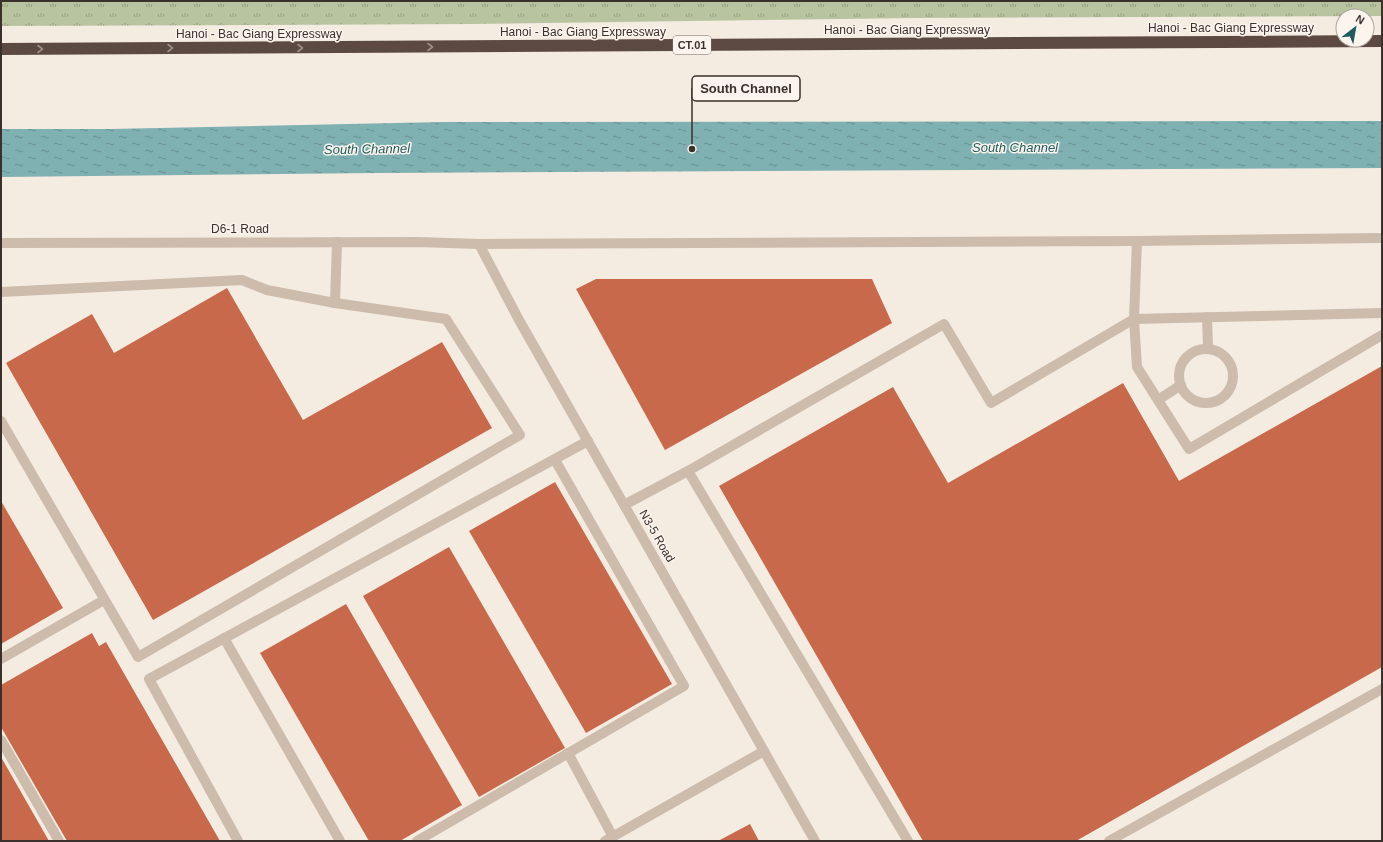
<svg xmlns="http://www.w3.org/2000/svg" width="1383" height="842" font-family="Helvetica,sans-serif">
  <style>
    .grass { fill: url(#grass-tufts) }
    .water { fill: url(#water-ripples) }
    .building { fill: #c8694b }
    .lines { fill: none; stroke-linecap: round; stroke-linejoin: round }
    .service { stroke: #cdbbac; stroke-width: 10 }
    .minor { stroke: #cdbbac; stroke-width: 10 }
    .tertiary { stroke: #cdbbac; stroke-width: 10 }
    .motorway { stroke: #5c4a42; stroke-width: 12 }
    .oneway { stroke: #9c8e87 }
    .labels { text-anchor: middle; dominant-baseline: central; stroke-width: 3; stroke-linejoin: round; paint-order: stroke }
    .shield { fill: #fbf5ee; stroke: #756b66; stroke-width: 1 }
    .shield-label { font-size: 11px; font-weight: bold; fill: #3b302b }
    .street-label { font-size: 12px; fill: #3b302b; stroke: #fbf5ee }
    .water-label { font-size: 13px; font-style: italic; fill: #1f5a5e; stroke: #fbf5ee }
    .leader { fill: none; stroke: #3b302b; stroke-width: 1.5 }
    .callout-dot { fill: #3b302b; stroke: #fbf5ee; stroke-width: 1.5 }
    .callout { fill: #fbf5ee; stroke: #3b302b; stroke-width: 1.5 }
    .callout-label { font-size: 13px; text-anchor: middle; font-weight: bold; fill: #3b302b }
  </style>
  <defs>
    <pattern id="grass-tufts" width="24" height="20" patternUnits="userSpaceOnUse"><rect width="24" height="20" fill="#b8c4a0"/><path d="M3 7l-1-3M5 7V3M7 7l1-3M15 17l-1-3M17 17v-4M19 17l1-3" fill="none" stroke="#97a083"/></pattern>
    <pattern id="water-ripples" width="26" height="14" patternUnits="userSpaceOnUse"><rect width="26" height="14" fill="#7fb0b2"/><path d="M2 4q2-2 4 0t4 0M15 11q2-2 4 0t4 0" fill="none" stroke="#699091"/></pattern>
  </defs>
  <rect width="100%" height="100%" fill="#f4ebe1"/>
  <polygon class="grass" points="1,1 1382,1 1382,16 917,18 473,24 1,26"/>
  <polygon class="water" points="1382,121 1382,168 376,173 1,177 1,129 111,129 444,122"/>
  <g class="building">
    <polygon points="596,279 872,279 892,323 665,450 576,289"/>
    <polygon points="227,288 303,420 442,342 492,428 153,620 6,363 92,314 114,353"/>
    <polygon points="1382,366 1382,667 1076,841 923,841 719,486 893,387 948,483 1123,383 1179,481"/>
    <polygon points="555,482 672,684 586,733 469,531"/>
    <polygon points="1,501 63,608 1,644"/>
    <polygon points="449,547 565,748 479,797 363,596"/>
    <polygon points="346,604 462,805 400,841 369,841 260,653"/>
    <polygon points="92,633 99,646 106,642 220,841 67,841 1,727 1,685"/>
    <polygon points="1,757 49,841 1,841"/>
    <polygon points="750,824 759,841 718,841"/>
  </g>
  <g class="lines">
    <g class="service">
      <polyline points="1137,241 1134,319 1137,367 1189,449 1382,335"/>
      <polyline points="1,292 242,280 267,290 335,303 446,319 520,435 138,657 1,421"/>
      <polyline points="335,303 337,242"/>
      <polyline points="1207,317 1208,348"/>
      <circle cx="1206" cy="376" r="27"/>
      <polyline points="1158,400 1181,385"/>
      <polyline points="688,471 908,841"/>
      <polyline points="624,505 688,471 944,324 991,403 1134,319 1382,313"/>
      <polyline points="224,638 340,841"/>
      <polyline points="1,659 104,600"/>
      <polyline points="1,740 59,841"/>
      <polyline points="568,753 613,837"/>
      <polyline points="238,841 149,679 588,441"/>
      <polyline points="417,841 684,686 555,460"/>
      <polyline points="1109,841 1382,689"/>
    </g>
    <polyline class="minor" points="605,841 764,751"/>
    <g class="tertiary">
      <polyline points="1,243 418,242 479,244 1137,241 1382,238"/>
      <polyline points="479,244 519,320 815,841"/>
    </g>
    <polyline class="motorway" points="1,49 1382,41"/>
  </g>
  <defs><path id="oneway-chevron" d="M-2-3.5L2.5 0L-2 3.5" fill="none" stroke-width="1.6" stroke-linecap="round" stroke-linejoin="round"/></defs>
  <g class="oneway">
    <use href="#oneway-chevron" transform="translate(430 47)"/>
    <use href="#oneway-chevron" transform="translate(170 48)"/>
    <use href="#oneway-chevron" transform="translate(300 48)"/>
    <use href="#oneway-chevron" transform="translate(40 49)"/>
  </g>
  <g class="labels">
    <rect class="shield" x="673" y="36" width="38" height="18" rx="3"/>
    <g class="shield-label">
      <text x="692" y="45">CT.01</text>
    </g>
    <g class="street-label">
      <text x="1231" y="28">Hanoi - Bac Giang Expressway</text>
      <text x="907" y="30">Hanoi - Bac Giang Expressway</text>
      <text x="583" y="32">Hanoi - Bac Giang Expressway</text>
      <text x="259" y="34">Hanoi - Bac Giang Expressway</text>
      <text x="240" y="229">D6-1 Road</text>
      <text transform="translate(657 536) rotate(60)">N3-5 Road</text>
    </g>
    <g class="water-label">
      <text x="1015" y="147">South Channel</text>
      <text transform="translate(367 149) rotate(-1)">South Channel</text>
    </g>
  </g>
  <path class="leader" d="M692 149L692 88"/>
  <circle class="callout-dot" cx="692" cy="149" r="4"/>
  <rect class="callout" x="692" y="76" width="108" height="25" rx="4"/>
  <g class="callout-label">
    <text x="746" y="93">South Channel</text>
  </g>
  <rect width="1383" height="842" fill="none" stroke="#3b302b" stroke-width="4"/>
  <g transform="translate(1355 28) rotate(31)"><circle r="19" fill="#fbf5ee" stroke="#aea6a0"/>
  <path d="M0-3L7 15L0 10L-7 15Z" fill="#1f5a5e"/>
  <text y="-6" font-size="11" font-weight="bold" text-anchor="middle" fill="#3b302b">N</text>
  </g>
</svg>
